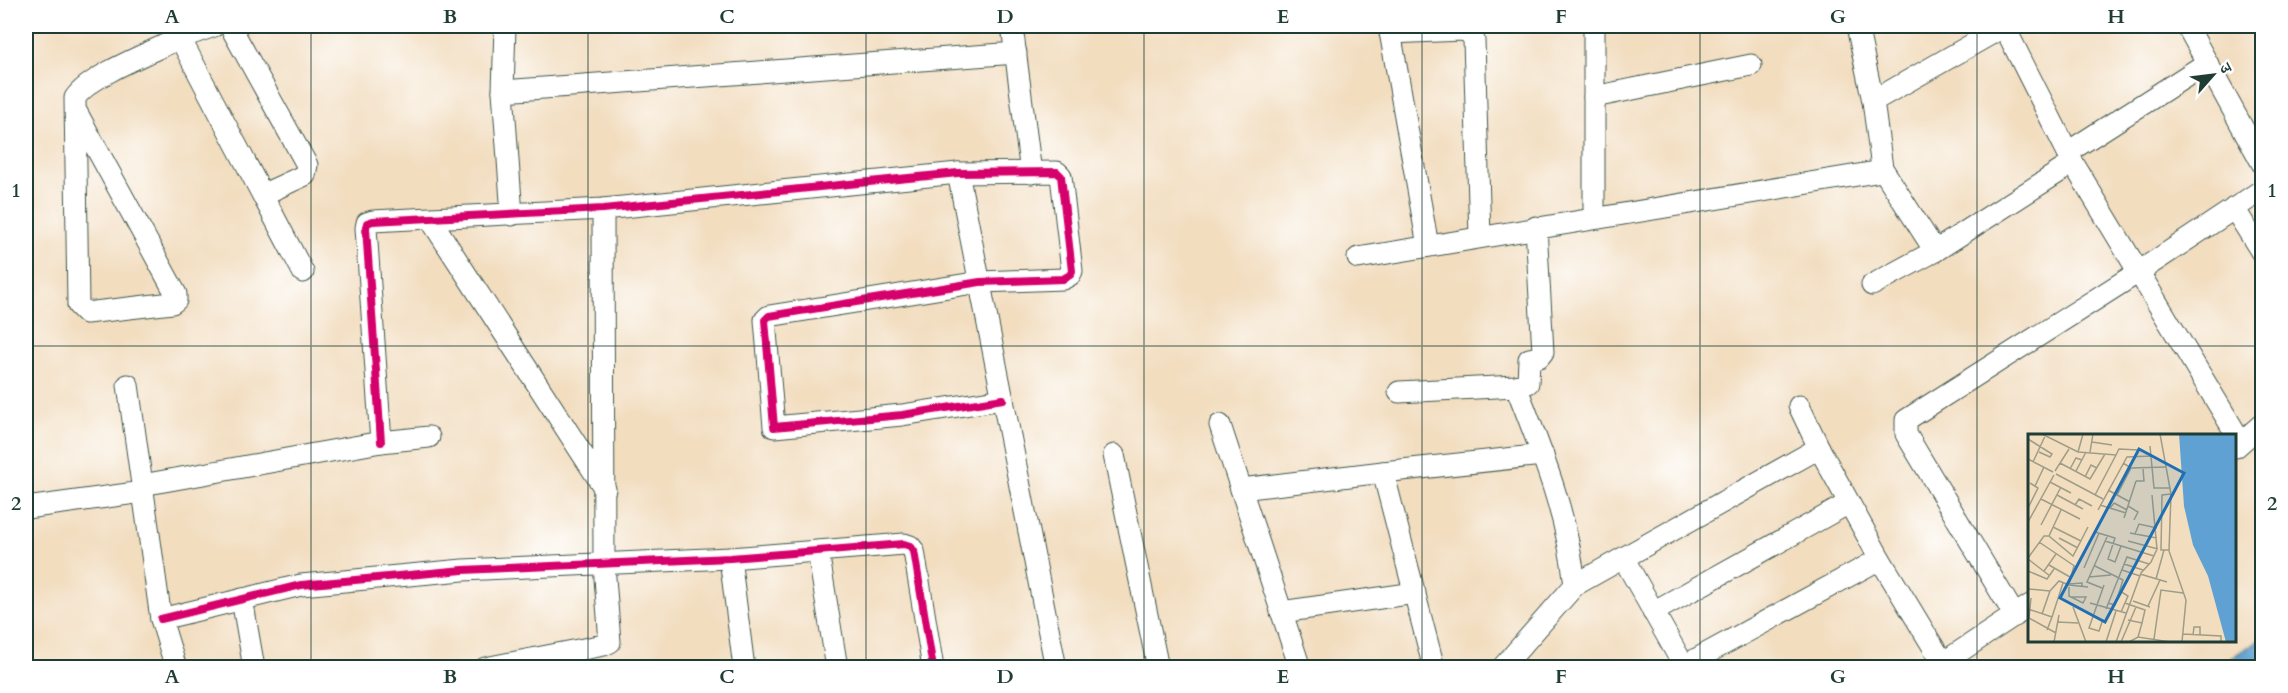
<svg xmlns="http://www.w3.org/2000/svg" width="2288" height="693" font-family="Cardo,'Noto Serif Devanagari',serif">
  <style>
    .water { fill: #5ea1d2; stroke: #3e6f83; stroke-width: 1.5 }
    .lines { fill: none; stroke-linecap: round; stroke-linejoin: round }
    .minor-casing { stroke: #3f5549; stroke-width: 23 }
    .minor { stroke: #fff; stroke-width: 21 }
    .cycleway-casing { stroke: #fff; stroke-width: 11 }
    .cycleway { stroke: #d6006c; stroke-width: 8 }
    .grid { fill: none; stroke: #1f3d34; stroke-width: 1.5; stroke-opacity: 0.55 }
    .inset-road { fill: none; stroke: #9e9d87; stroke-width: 1.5 }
    .view { fill: #1f6fb2; fill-opacity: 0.15; stroke: #1f6fb2; stroke-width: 3 }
    .inset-edge { fill: none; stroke: #1f3d34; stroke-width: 3 }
    .neatline { fill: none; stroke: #1f3d34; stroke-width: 2 }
    .grid-label { font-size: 20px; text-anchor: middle; font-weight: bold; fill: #1f3d34 }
  </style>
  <rect width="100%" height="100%" fill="#fff"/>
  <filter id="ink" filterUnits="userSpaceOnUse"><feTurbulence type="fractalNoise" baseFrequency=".0167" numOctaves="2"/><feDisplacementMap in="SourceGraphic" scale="12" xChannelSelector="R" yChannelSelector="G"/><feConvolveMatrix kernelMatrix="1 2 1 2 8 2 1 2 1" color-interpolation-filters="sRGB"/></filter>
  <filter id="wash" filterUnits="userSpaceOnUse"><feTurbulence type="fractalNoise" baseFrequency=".008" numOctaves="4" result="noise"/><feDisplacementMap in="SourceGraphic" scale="24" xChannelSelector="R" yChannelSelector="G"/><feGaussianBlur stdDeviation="1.35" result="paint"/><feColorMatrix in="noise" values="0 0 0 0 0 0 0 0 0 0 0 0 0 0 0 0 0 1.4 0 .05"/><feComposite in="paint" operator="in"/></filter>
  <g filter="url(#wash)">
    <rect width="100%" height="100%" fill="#f2ddbf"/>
    <polygon class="water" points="2262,638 2262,667 2217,667"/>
  </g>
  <g filter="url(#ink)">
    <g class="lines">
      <g class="minor-casing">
        <g id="minor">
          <polyline points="214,26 180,38 303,272"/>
          <polyline points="230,26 307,165 305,175 264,194"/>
          <polyline points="505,26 503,91 512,215"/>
          <polyline points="1012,26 1031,173"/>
          <polyline points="1389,26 1428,246"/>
          <polyline points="1594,26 1594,218"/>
          <polyline points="1857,26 1873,101"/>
          <polyline points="2004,26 2073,163 2241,442"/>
          <polyline points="2187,26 2262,163"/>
          <polyline points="2003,27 1873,101 1882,168 1935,251 2073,163"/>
          <polyline points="1390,33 1462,30 1470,33 1474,40 1480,237"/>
          <polyline points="503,91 1016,53"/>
          <polyline points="1594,97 1751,65"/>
          <path d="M76,111L176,294V300L172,303L86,313L78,305L75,98C90,75 154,51 180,38"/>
          <polyline points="2068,152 2207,63"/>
          <polyline points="958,173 1056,668"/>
          <polyline points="2234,208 2262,253"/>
          <polyline points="431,220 605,489"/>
          <polyline points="1358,258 1876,172 1882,168"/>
          <polyline points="1872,285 1935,251"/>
          <polyline points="128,385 161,619 176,668"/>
          <path d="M1516,386C1542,453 1567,513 1575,585"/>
          <polyline points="1399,392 1516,386 1528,383 1529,359 1539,357 1543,352 1536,227"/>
          <polyline points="1799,406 1819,448 1880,559"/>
          <polyline points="1220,425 1300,668"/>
          <polyline points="381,442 366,228 367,223 373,221 603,209 958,173 1057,172 1061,176 1072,271 1070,275 1063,279 980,282 769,316 765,320 774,427 902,415 1003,399"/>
          <polyline points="2236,447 2262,424"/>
          <polyline points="1114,455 1158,668"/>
          <polyline points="1383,472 1543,455"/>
          <polyline points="142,485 381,442 429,437"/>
          <polyline points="1241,489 1383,472 1434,668"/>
          <polyline points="26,508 143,492"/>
          <polyline points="818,551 837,668"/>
          <polyline points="730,558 744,668"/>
          <polyline points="1624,559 1685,668"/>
          <polyline points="242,599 254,668"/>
          <polyline points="1281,612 1415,593"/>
          <polyline points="1653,612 1849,503"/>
          <polyline points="2015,616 1906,434 1906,420 2137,273 2262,190"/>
          <polyline points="161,619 301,585 463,570 730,558 904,544 910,546 914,551 933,668"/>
          <polyline points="485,668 604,645 610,642 604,565 603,209"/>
          <polyline points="1502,668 1575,585 1819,448"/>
          <polyline points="1680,668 1880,559 1943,663"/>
          <polyline points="1935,668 2030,605"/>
        </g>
      </g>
      <use href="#minor" class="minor"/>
      <g class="cycleway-casing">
        <g id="cycleway">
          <polyline points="381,442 366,228 367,223 373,221 603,209 958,173 1057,172 1061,176 1072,271 1070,275 1063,279 980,282 769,316 765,320 774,427 902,415 1003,399"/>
          <polyline points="161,619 301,585 463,570 730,558 904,544 910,546 914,551 933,668"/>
        </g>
      </g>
      <use href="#cycleway" class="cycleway"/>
    </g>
  </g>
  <path class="grid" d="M311,26V668M588,26V668M866,26V668M1144,26V668M1422,26V668M1700,26V668M1977,26V668M26,346H2262"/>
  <g transform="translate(2028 434)">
    <rect width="208" height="208" fill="#f2ddbf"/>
    <path d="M151,0H208V208H198L180,142L165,111L156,72Z" fill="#5ea1d2"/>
    <path class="inset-road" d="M14,0L50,18L88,21L91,15L111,16M132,0L143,60L141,117L158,166L154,208M0,5L24,20L22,23L11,18M64,8L84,11M122,12L126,54H142M50,18L55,0M62,18L65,0M0,25L25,38M5,28L18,0M32,29L62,45L77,20M95,29L103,34L139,33M42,35L48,24L54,26M27,37L41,15M48,37L58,18M28,40L75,65M57,43L63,31L69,34M108,47H116L115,35M22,48L43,59M7,52L16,33M80,56L102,68M29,61L55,75M67,61L88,21M89,61L103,34M13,65L52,85M47,71L51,65L64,72M72,71L98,79M100,72L110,78L106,86M0,74L10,54L2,49M82,74L86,69L99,76M33,76L21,102L45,122L60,93M70,76L99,23L123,22M96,84L108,47M0,88L26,41M13,91L33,53M25,93L53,107M102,99L129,104M107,100L111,90L129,94M31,104L50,114M77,107L126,122M100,107L130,115M11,108L48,133L67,98L87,104L80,125L87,128L93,112M141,116H133L134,61L143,60M0,124L16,102H21M0,125L22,142M96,130L115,136M21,131L42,143M46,132L41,150L54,149V153M67,132L95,146L87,171L80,169M56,134L71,99M94,136L112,142M0,137L19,145L26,135M16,137L28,120M112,140L139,148M61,143L83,141M128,145L136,116M41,151L60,153M41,153V162L55,169L58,163H42M74,154L59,148L79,103M0,155L22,157M92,157L100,162L93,178M3,164L1,184L28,199M105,167L122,173M62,169L98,179M97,169L117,176L114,189M69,171L61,194L71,197L75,185M69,171L76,151M120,172L132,146M45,173L58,208M0,175L24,183L19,196M78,175L99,123L121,130M14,180L22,157L31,147L41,151M24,183L35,149M100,186L114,189L110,203M29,188L50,189M155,200L193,202V208M165,201L166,193H172V201M126,205L133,156L155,159M26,208L31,181M78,208L88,177M88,208L113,139L123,128L129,115L124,61M93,208L108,173M101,208L110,203L142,208"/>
    <path class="view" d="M111,15L156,39L77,188L32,164Z"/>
    <rect width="208" height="208" class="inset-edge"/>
  </g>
  <rect width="2288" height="693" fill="none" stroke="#fff" stroke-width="66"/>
  <g transform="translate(2213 75) rotate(62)" stroke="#ffffff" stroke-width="4.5" paint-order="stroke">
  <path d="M0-4.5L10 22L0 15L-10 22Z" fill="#1f3d34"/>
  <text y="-9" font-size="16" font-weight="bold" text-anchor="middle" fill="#1f3d34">उ</text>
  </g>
  <rect x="33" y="33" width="2222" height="627" class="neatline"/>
  <g class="grid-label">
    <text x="172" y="23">A</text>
    <text x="450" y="23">B</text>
    <text x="727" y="23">C</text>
    <text x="1005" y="23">D</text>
    <text x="1283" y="23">E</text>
    <text x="1561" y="23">F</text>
    <text x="1838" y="23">G</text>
    <text x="2116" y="23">H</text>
    <text x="16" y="197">1</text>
    <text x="2272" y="197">1</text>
    <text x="16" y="510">2</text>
    <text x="2272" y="510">2</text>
    <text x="172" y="683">A</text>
    <text x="450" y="683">B</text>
    <text x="727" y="683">C</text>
    <text x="1005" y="683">D</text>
    <text x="1283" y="683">E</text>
    <text x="1561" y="683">F</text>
    <text x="1838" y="683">G</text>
    <text x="2116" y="683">H</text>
  </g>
</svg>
